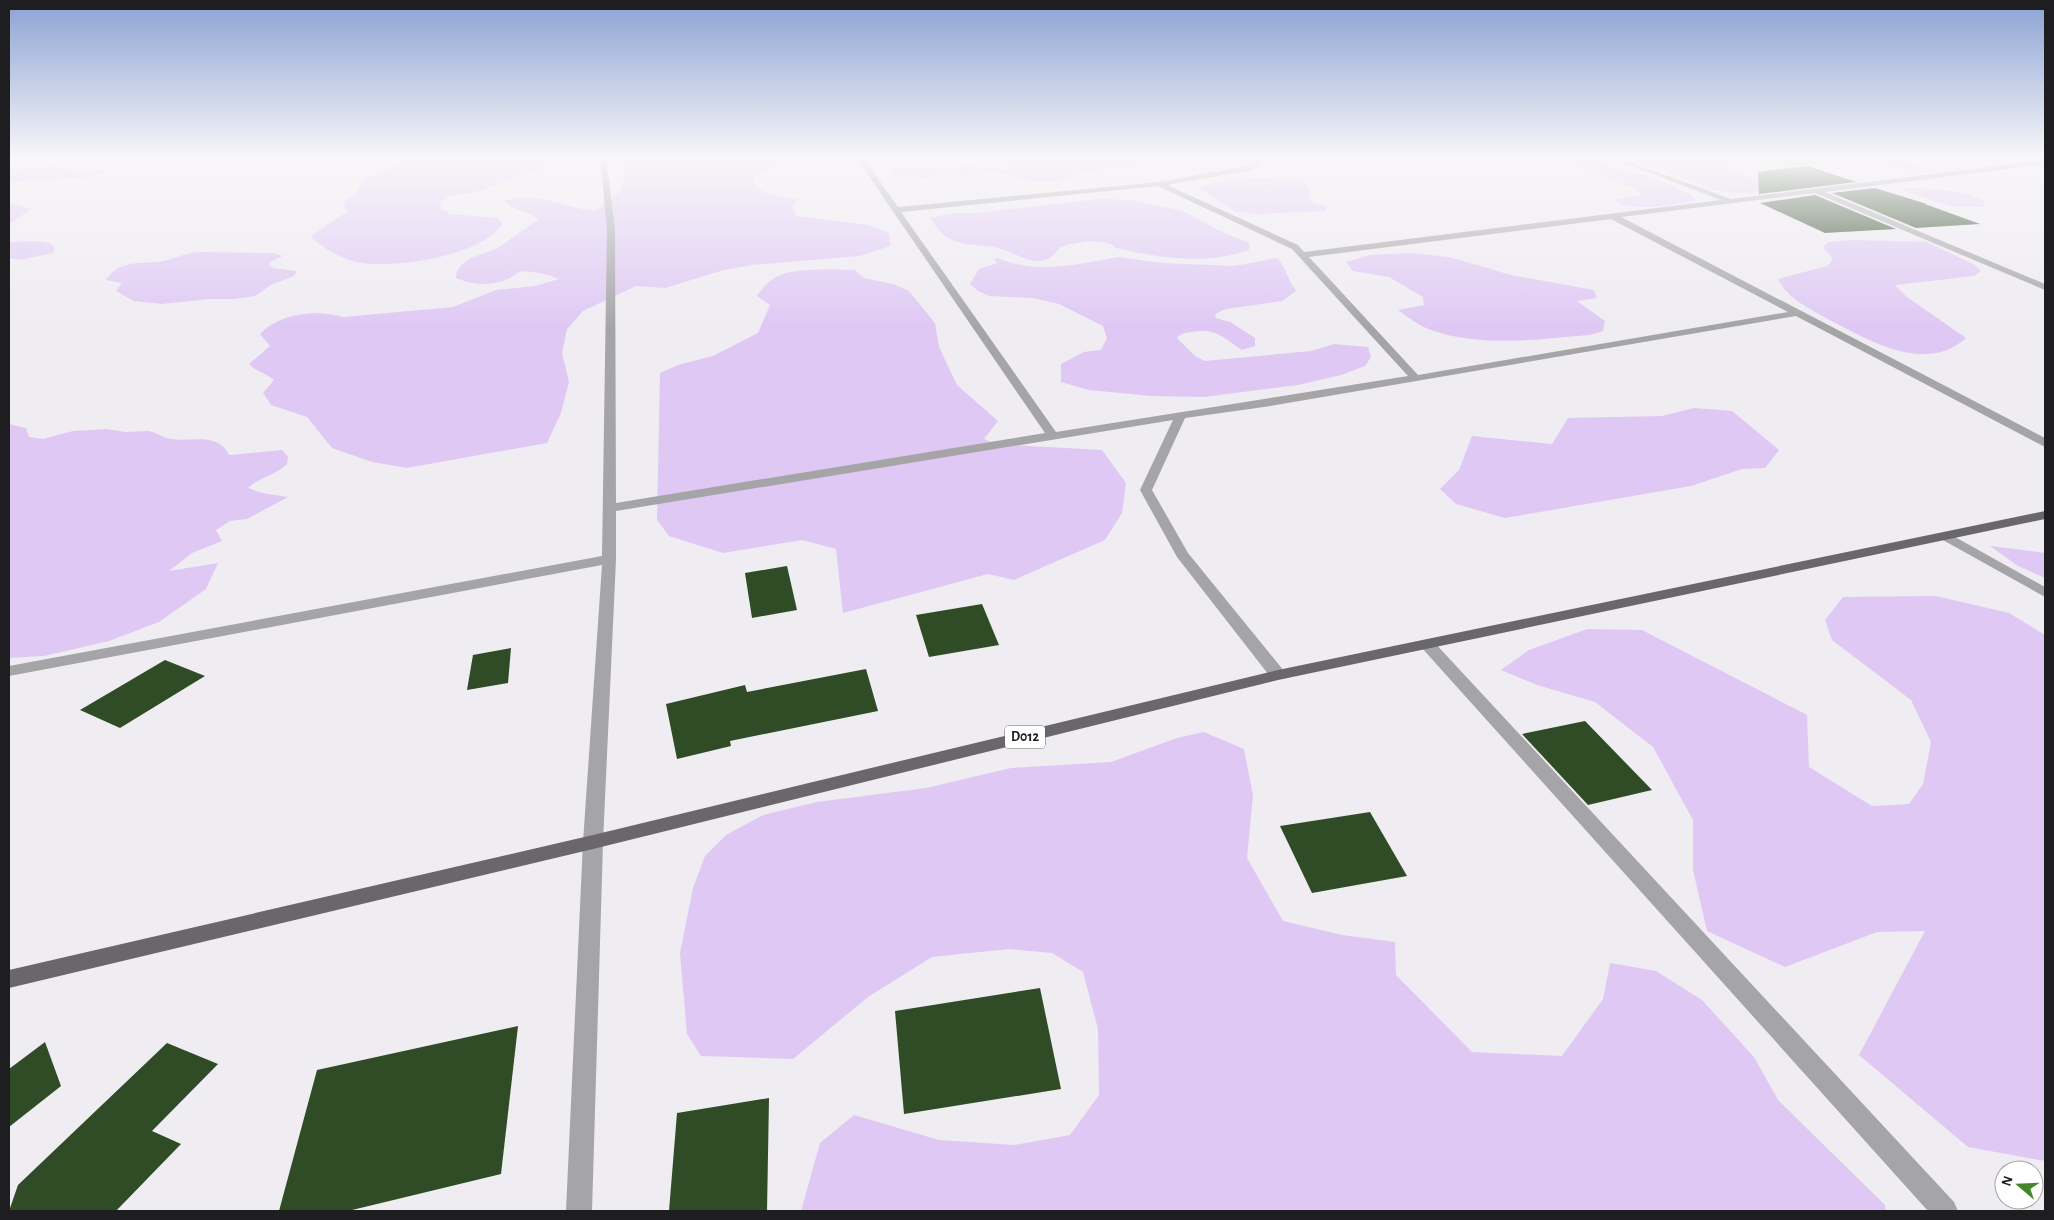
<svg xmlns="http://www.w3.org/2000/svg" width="2054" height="1220" font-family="'Alegreya Sans',sans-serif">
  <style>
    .green { fill: #dfc9f4 }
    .building { fill: #304c26 }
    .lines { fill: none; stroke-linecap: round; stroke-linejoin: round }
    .minor { fill: #a5a4a6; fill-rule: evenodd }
    .major { fill: #69676b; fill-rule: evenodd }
    .labels { text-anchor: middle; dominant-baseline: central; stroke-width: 5; stroke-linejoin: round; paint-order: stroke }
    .shield { fill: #fff; stroke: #626162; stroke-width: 1 }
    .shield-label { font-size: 14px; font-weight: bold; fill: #1e1d1f }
  </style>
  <rect width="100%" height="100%" fill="#efecf2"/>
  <g class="green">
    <path d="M383,156H551L552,158L540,170L524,173L477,192L450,196L440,202L441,209L450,214L498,218L502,224C482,256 397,268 362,263C347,261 320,248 311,236L348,211L344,207L345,201C354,196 360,191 361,180L397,165L400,161Z"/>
    <path d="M598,156H823C797,161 773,162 752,180C762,197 779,197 797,199L792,207L796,216L869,225L889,233L890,246L860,256L752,265L724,270L665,288L636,286L583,311L567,329L562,353L569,382L561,413L547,443L407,468L372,462L332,448L307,417L271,405L263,393L274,380C266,373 257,372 249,364L270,346L260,334C279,313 317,309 343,317L453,307L496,290L535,286L559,279C549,275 531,270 520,272C515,274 511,278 506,280C489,286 472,285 456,278C458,255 486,256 501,246C514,237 525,228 539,220C530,210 512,211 504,201C535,190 564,208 595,211L621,191L625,171L622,160Z"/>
    <polygon points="1020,156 1179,156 1178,159 1074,173 1070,177 1048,183 1024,180 1000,172 990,171 966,176 945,173 923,178 891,174 893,170 901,168 974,166 1009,170 1005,166 1006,160"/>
    <polygon points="1283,156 1383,156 1361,159 1283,160"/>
    <path d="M1501,156H1588L1612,167L1652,177L1693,196L1695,201C1670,205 1634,213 1612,200L1641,195L1634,188L1560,160Z"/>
    <path d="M1624,156H1823L1826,158C1821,160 1815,164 1809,165C1781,170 1756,156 1724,163L1729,170L1776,187L1774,192L1733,193L1713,190Z"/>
    <polygon points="1851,156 1888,156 1928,169 1904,170"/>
    <polygon points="55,166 70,169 74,174 111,170 91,177 9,182 9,169"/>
    <path d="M1262,178L1300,180L1310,189L1308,197L1315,203L1326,207V211L1255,214L1234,211L1200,189C1216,179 1243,179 1262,178Z"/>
    <path d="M1916,188C1939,190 1963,190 1984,201L1985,207L1951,206L1898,189Z"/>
    <path d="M1099,199L1130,200L1183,211L1220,231L1249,243V250C1208,265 1158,258 1116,248C1104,236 1075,243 1060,247C1042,275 1021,254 998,248C981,244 960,247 945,236C939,232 935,224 930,218L954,213H976Z"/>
    <polygon points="9,202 31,209 9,224"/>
    <path d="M1854,240L1927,242L1975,265L1981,271L1974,276L1895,285L1907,297L1966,338C1926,375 1868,340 1828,319C1810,309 1787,298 1778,279L1827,266L1833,259L1823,247L1829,242Z"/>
    <polygon points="34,241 50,243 55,248 53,253 20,260 9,258 9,242"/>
    <path d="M198,252L274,253L283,256L269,263L272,268L297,271L294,276L271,285L255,296L234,299H209L162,304L134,301L116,291L122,283L106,280C120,258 142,265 164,261C176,258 185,253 198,252Z"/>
    <path d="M1410,253L1449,257L1511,275L1594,290L1597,298L1577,301L1605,321L1603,331L1590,335C1538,339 1482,348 1431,330C1419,326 1408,317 1398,310L1424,305L1423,297L1389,277L1353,271L1346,262L1370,255Z"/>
    <path d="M1118,257L1162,263L1234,266L1277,258C1286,267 1288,280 1296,291L1282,301L1226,309L1215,314L1216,318L1230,322L1255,338V346L1242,350C1222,337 1217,328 1191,332C1185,333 1181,333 1177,338L1195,356L1205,361L1311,351L1334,344L1368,347L1371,357L1365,366L1341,375L1298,385L1204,397L1151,396L1089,390L1061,382V364L1084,352L1101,350L1107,338L1103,326L1059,304L1033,298L990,296L978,291L970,284L979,269L997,263L994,259L998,258C1036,275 1079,264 1118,257Z"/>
    <path d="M831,269L855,270L864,278L896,285L909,291L935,323L939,347L957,385L998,421L984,439L996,444L1102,450L1126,483L1122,513L1105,540L1014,580L988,574L843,613L836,549L802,540L723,553L669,536L657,520L660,373L678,365L713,356L758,333L770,305L757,296C775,267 800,271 831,269Z"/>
    <polygon points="1694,408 1732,411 1779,450 1765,468 1742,469 1691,486 1505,518 1456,504 1440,489 1459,470 1472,436 1552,444 1568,418 1662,416"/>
    <path d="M9,424L26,428L29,437L43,439L73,431L107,429L125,432L148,431C156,432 163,438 171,439C192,442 218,432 229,455L282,450L288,457L287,464C276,475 260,477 248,488L262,493L288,497L247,519L230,521L216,530L222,541L192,553L169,571L218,563L206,589L159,622L109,641L44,656L9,658Z"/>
    <polygon points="1990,546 2045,553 2045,578 2018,566"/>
    <polygon points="1936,596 2009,613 2045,635 2045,1161 1968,1147 1859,1055 1925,931 1877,932 1785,967 1707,931 1693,870 1693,820 1653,747 1595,702 1537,685 1501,670 1529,650 1587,629 1642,630 1807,715 1809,767 1872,806 1909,804 1923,784 1931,742 1911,700 1832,640 1825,620 1843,597"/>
    <polygon points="1204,732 1244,749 1253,795 1247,858 1283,921 1342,935 1395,942 1396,975 1472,1052 1562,1056 1603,999 1610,963 1656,971 1702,1000 1754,1057 1778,1100 1885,1205 1886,1211 801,1211 820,1143 854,1115 939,1140 1014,1145 1070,1135 1099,1095 1098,1029 1083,972 1052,953 1009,949 932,957 868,997 793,1059 701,1056 687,1034 680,953 693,888 705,856 726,835 763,815 817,802 926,788 1011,768 1111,762 1177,738"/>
  </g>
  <g class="building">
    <polygon points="1808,166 1856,182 1759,194 1758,172"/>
    <polygon points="1875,188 1927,204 1925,204 1980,224 1916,228 1832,193"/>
    <polygon points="1815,195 1896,229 1825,233 1760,203"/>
    <polygon points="787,566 797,610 752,618 745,573"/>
    <polygon points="982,604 999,645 929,657 916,615"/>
    <polygon points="511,648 508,683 467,690 473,655"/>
    <polygon points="165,660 205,676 120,728 80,710"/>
    <polygon points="866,669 878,711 730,741 731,746 677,759 666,704 745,685 747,692"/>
    <polygon points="1585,721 1652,790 1588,805 1522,734"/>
    <polygon points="1370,812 1407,876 1312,893 1280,826"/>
    <polygon points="1040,988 1061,1089 904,1114 895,1011"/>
    <polygon points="518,1026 501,1174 348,1211 279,1211 317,1070"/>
    <polygon points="45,1042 61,1086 9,1127 9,1069"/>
    <polygon points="167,1043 218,1064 152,1131 181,1144 116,1211 9,1211 18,1185"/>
    <polygon points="769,1098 767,1211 669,1211 677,1113"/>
  </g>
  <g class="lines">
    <g class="minor">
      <path d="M600,156H606L615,230L616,503L1045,433L855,156H862L898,207L1159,182L1247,166L1263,156H1270L1262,164L1252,170L1167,185L1298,245L1304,252L1721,200L1604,156H1614L1731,199L2045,160V164L1825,192L2045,284V290L1815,193L1621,217L2045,438V447L1796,316L1264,407L1185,418L1152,490L1188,553L1284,671L1286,675L1284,679H1272L1177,557L1140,490L1173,420L616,511V559L603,842L592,1211H566L583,842L602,565L9,676V666L602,556L607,230ZM1158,186L1292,249L1408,376L1056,432L901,212ZM1611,219L1788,312L1418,375L1309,257Z"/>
      <polygon points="1946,532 2045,587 2045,597 1941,539 1939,536"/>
      <polygon points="1427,639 1433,641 1954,1202 1958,1211 1928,1211 1421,647 1419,644"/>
    </g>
    <polygon class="major" points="2045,511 2045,519 1278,680 593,849 9,988 9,970 593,835 1278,670"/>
  </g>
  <linearGradient id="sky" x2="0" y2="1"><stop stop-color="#8aa2d3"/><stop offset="0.48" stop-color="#f8f6f9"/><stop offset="1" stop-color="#f8f6f9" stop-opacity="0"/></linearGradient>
  <rect width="2054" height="327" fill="url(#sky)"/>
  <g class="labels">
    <rect class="shield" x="1005" y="725.5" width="40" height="23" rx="4"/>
    <g class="shield-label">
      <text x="1025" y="737">D012</text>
    </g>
  </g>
  <rect width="2054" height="1220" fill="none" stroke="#1e1d1f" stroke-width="20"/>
  <g transform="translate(2019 1185) rotate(289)"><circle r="24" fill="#ffffff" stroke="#a5a5a5"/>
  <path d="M0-4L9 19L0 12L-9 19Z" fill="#448629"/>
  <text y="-8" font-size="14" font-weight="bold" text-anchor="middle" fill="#1e1d1f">N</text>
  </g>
</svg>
